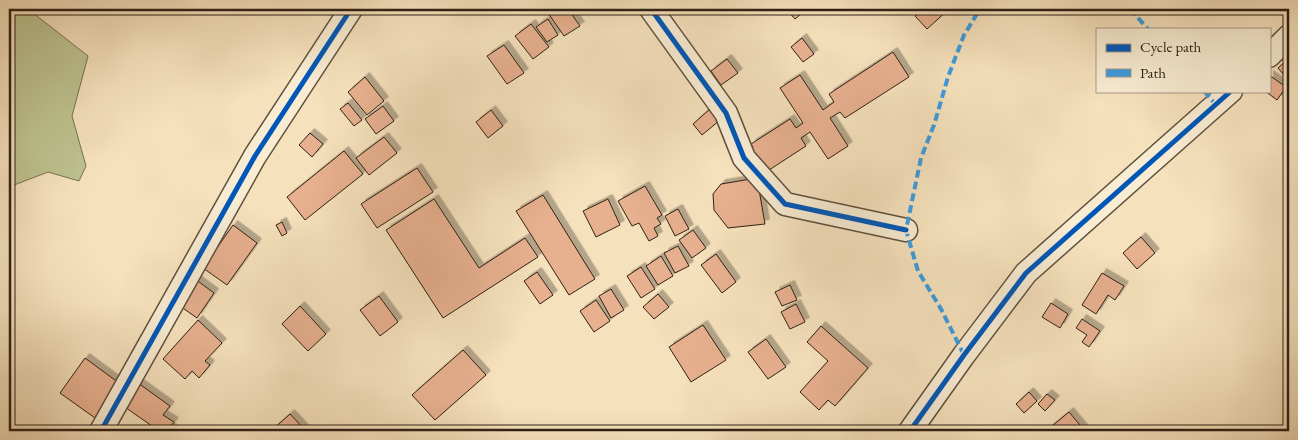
<svg xmlns="http://www.w3.org/2000/svg" width="1298" height="440" font-family="'EB Garamond',serif">
  <style>
    .green { fill: #bdc28f; stroke: #767152 }
    .building { fill: #e7b08f; stroke: #2f2014; filter: url(#shadow) }
    .lines { fill: none; stroke-linecap: round; stroke-linejoin: round }
    .minor-casing { stroke: #60503e; stroke-width: 25 }
    .minor { stroke: #f8ecd3; stroke-width: 22 }
    .quiet { stroke: #3d9bde; stroke-width: 4; stroke-dasharray: 8 4; stroke-linecap: butt }
    .cycleway-casing { stroke: #f8ecd3; stroke-width: 8 }
    .cycleway { stroke: #0057b8; stroke-width: 5 }
  </style>
  <defs>
    <filter id="shadow"><feDropShadow dx="4.5" dy="-4.5" stdDeviation="0" flood-color="#0004"/></filter>
  </defs>
  <rect width="100%" height="100%" fill="#f5e1bc"/>
  <filter id="stains"><feTurbulence type="fractalNoise" baseFrequency=".004" numOctaves="4"/><feColorMatrix values="0 0 0 0 .2 0 0 0 0 .09 0 0 0 0 .02 0 0 0 .5 -.17"/></filter>
  <radialGradient id="worn" r=".72"><stop offset=".6" stop-color="#630" stop-opacity="0"/><stop offset="1" stop-color="#630" stop-opacity=".3"/></radialGradient>
  <polygon class="green" points="9,9 28,9 88,56 72,116 86,166 79,181 48,172 9,187"/>
  <g class="building">
    <polygon points="547,9 568,9 580,26 564,36 546,10"/>
    <polygon points="786,9 807,9 795,19"/>
    <polygon points="923,9 949,9 927,29 915,16"/>
    <polygon points="548,19 558,35 547,42 536,27"/>
    <polygon points="531,24 549,47 533,59 515,36"/>
    <polygon points="802,38 814,54 803,62 791,47"/>
    <polygon points="504,45 524,73 507,84 487,56"/>
    <polygon points="893,52 909,77 845,118 840,112 830,118 848,146 828,159 810,132 801,138 806,146 766,172 751,148 753,147 751,144 790,119 796,128 803,123 780,88 800,75 823,110 834,102 829,94"/>
    <polygon points="1289,58 1289,81 1278,68"/>
    <polygon points="727,59 738,73 721,85 711,71"/>
    <polygon points="1269,75 1286,87 1277,100 1265,91 1269,91"/>
    <polygon points="365,77 384,101 367,115 348,92"/>
    <polygon points="348,103 362,120 354,126 340,109"/>
    <polygon points="383,106 394,121 376,134 365,119"/>
    <polygon points="710,109 720,120 702,135 693,124"/>
    <polygon points="491,110 503,126 488,138 476,122"/>
    <polygon points="310,133 323,144 312,157 299,145"/>
    <polygon points="384,137 397,153 369,175 356,158"/>
    <polygon points="344,151 363,174 305,220 287,197"/>
    <polygon points="417,168 433,192 377,228 361,204"/>
    <polygon points="757,178 765,224 728,228 714,210 713,194 721,184"/>
    <polygon points="645,186 662,215 657,218 661,224 654,228 658,236 649,241 639,223 632,226 618,201"/>
    <polygon points="543,195 595,279 569,295 516,211"/>
    <polygon points="434,199 479,268 525,238 538,257 443,318 386,230"/>
    <polygon points="608,199 620,225 596,237 583,211"/>
    <polygon points="678,209 689,229 675,236 665,216"/>
    <polygon points="282,222 287,233 282,236 276,225"/>
    <polygon points="233,225 257,243 227,285 203,268"/>
    <polygon points="693,230 706,248 692,258 679,240"/>
    <polygon points="1141,237 1155,253 1137,269 1123,253"/>
    <polygon points="678,246 689,266 675,273 664,253"/>
    <polygon points="716,254 736,282 722,293 701,265"/>
    <polygon points="661,256 673,276 658,285 646,266"/>
    <polygon points="641,267 655,289 641,298 627,276"/>
    <polygon points="537,272 553,295 540,304 524,281"/>
    <polygon points="1102,273 1124,286 1115,300 1108,295 1096,314 1082,305"/>
    <polygon points="195,279 214,293 197,318 177,304"/>
    <polygon points="790,285 797,300 782,306 775,292"/>
    <polygon points="611,289 624,310 611,318 599,296"/>
    <polygon points="658,294 669,307 654,319 643,307"/>
    <polygon points="379,296 398,322 380,336 360,310"/>
    <polygon points="596,300 610,321 594,332 580,311"/>
    <polygon points="1051,303 1068,314 1060,328 1042,317"/>
    <polygon points="796,304 805,322 790,329 781,312"/>
    <polygon points="300,306 326,334 308,351 282,324"/>
    <polygon points="1082,319 1100,331 1089,347 1082,342 1087,335 1076,328"/>
    <polygon points="198,320 222,343 205,361 210,365 199,378 192,371 185,379 163,359"/>
    <polygon points="703,325 726,360 691,382 669,347"/>
    <polygon points="821,326 868,368 835,406 828,400 819,410 800,392 828,361 807,342"/>
    <polygon points="766,339 786,367 768,379 748,352"/>
    <polygon points="463,350 486,375 435,420 412,395"/>
    <polygon points="85,358 119,383 95,418 60,393"/>
    <polygon points="138,383 170,406 163,415 174,422 170,427 175,431 159,431 122,405"/>
    <polygon points="1029,392 1037,401 1024,413 1016,404"/>
    <polygon points="1047,394 1055,400 1045,411 1038,404"/>
    <polygon points="1069,412 1085,431 1046,431"/>
    <polygon points="290,414 306,431 271,431"/>
  </g>
  <g class="lines">
    <g class="minor-casing">
      <g id="minor">
        <polyline points="651,9 726,113 744,158 785,204 906,230"/>
        <polyline points="1269,56 1289,36"/>
        <polyline points="101,431 255,156 351,9"/>
        <polyline points="910,431 964,355 1026,273 1231,91"/>
      </g>
    </g>
    <use href="#minor" class="minor"/>
    <g class="quiet">
      <polyline points="1130,9 1148,29"/>
      <polyline points="1204,91 1216,105"/>
      <polyline points="964,355 941,309 918,271 906,230 921,158 934,125 948,77 964,35 980,9"/>
    </g>
    <g class="cycleway-casing">
      <g id="cycleway">
        <polyline points="651,9 726,113 744,158 785,204 906,230"/>
        <polyline points="101,431 255,156 351,9"/>
        <polyline points="910,431 964,355 1026,273 1231,91"/>
      </g>
    </g>
    <use href="#cycleway" class="cycleway"/>
  </g>
  <rect width="1298" height="440" fill="none" stroke="#f5e1bc" stroke-width="30"/>
  <rect x="10" y="10" width="1278" height="420" fill="none" stroke="#2f2014" stroke-width="2.5"/>
  <rect x="15" y="15" width="1268" height="410" fill="none" stroke="#2f2014"/>
  <rect x="1096" y="28" width="175" height="65" fill="#f8ecd3" stroke="#a89a87"/>
  <rect x="1106" y="44" width="25" height="8" fill="#0057b8" stroke="#a89a87"/>
  <text x="1140" y="52" font-size="15" fill="#2f2014">Cycle path</text>
  <rect x="1106" y="69" width="25" height="8" fill="#3d9bde" stroke="#a89a87"/>
  <text x="1140" y="78" font-size="15" fill="#2f2014">Path</text>
  <rect width="100%" height="100%" filter="url(#stains)"/>
  <rect width="100%" height="100%" fill="url(#worn)"/>
</svg>
